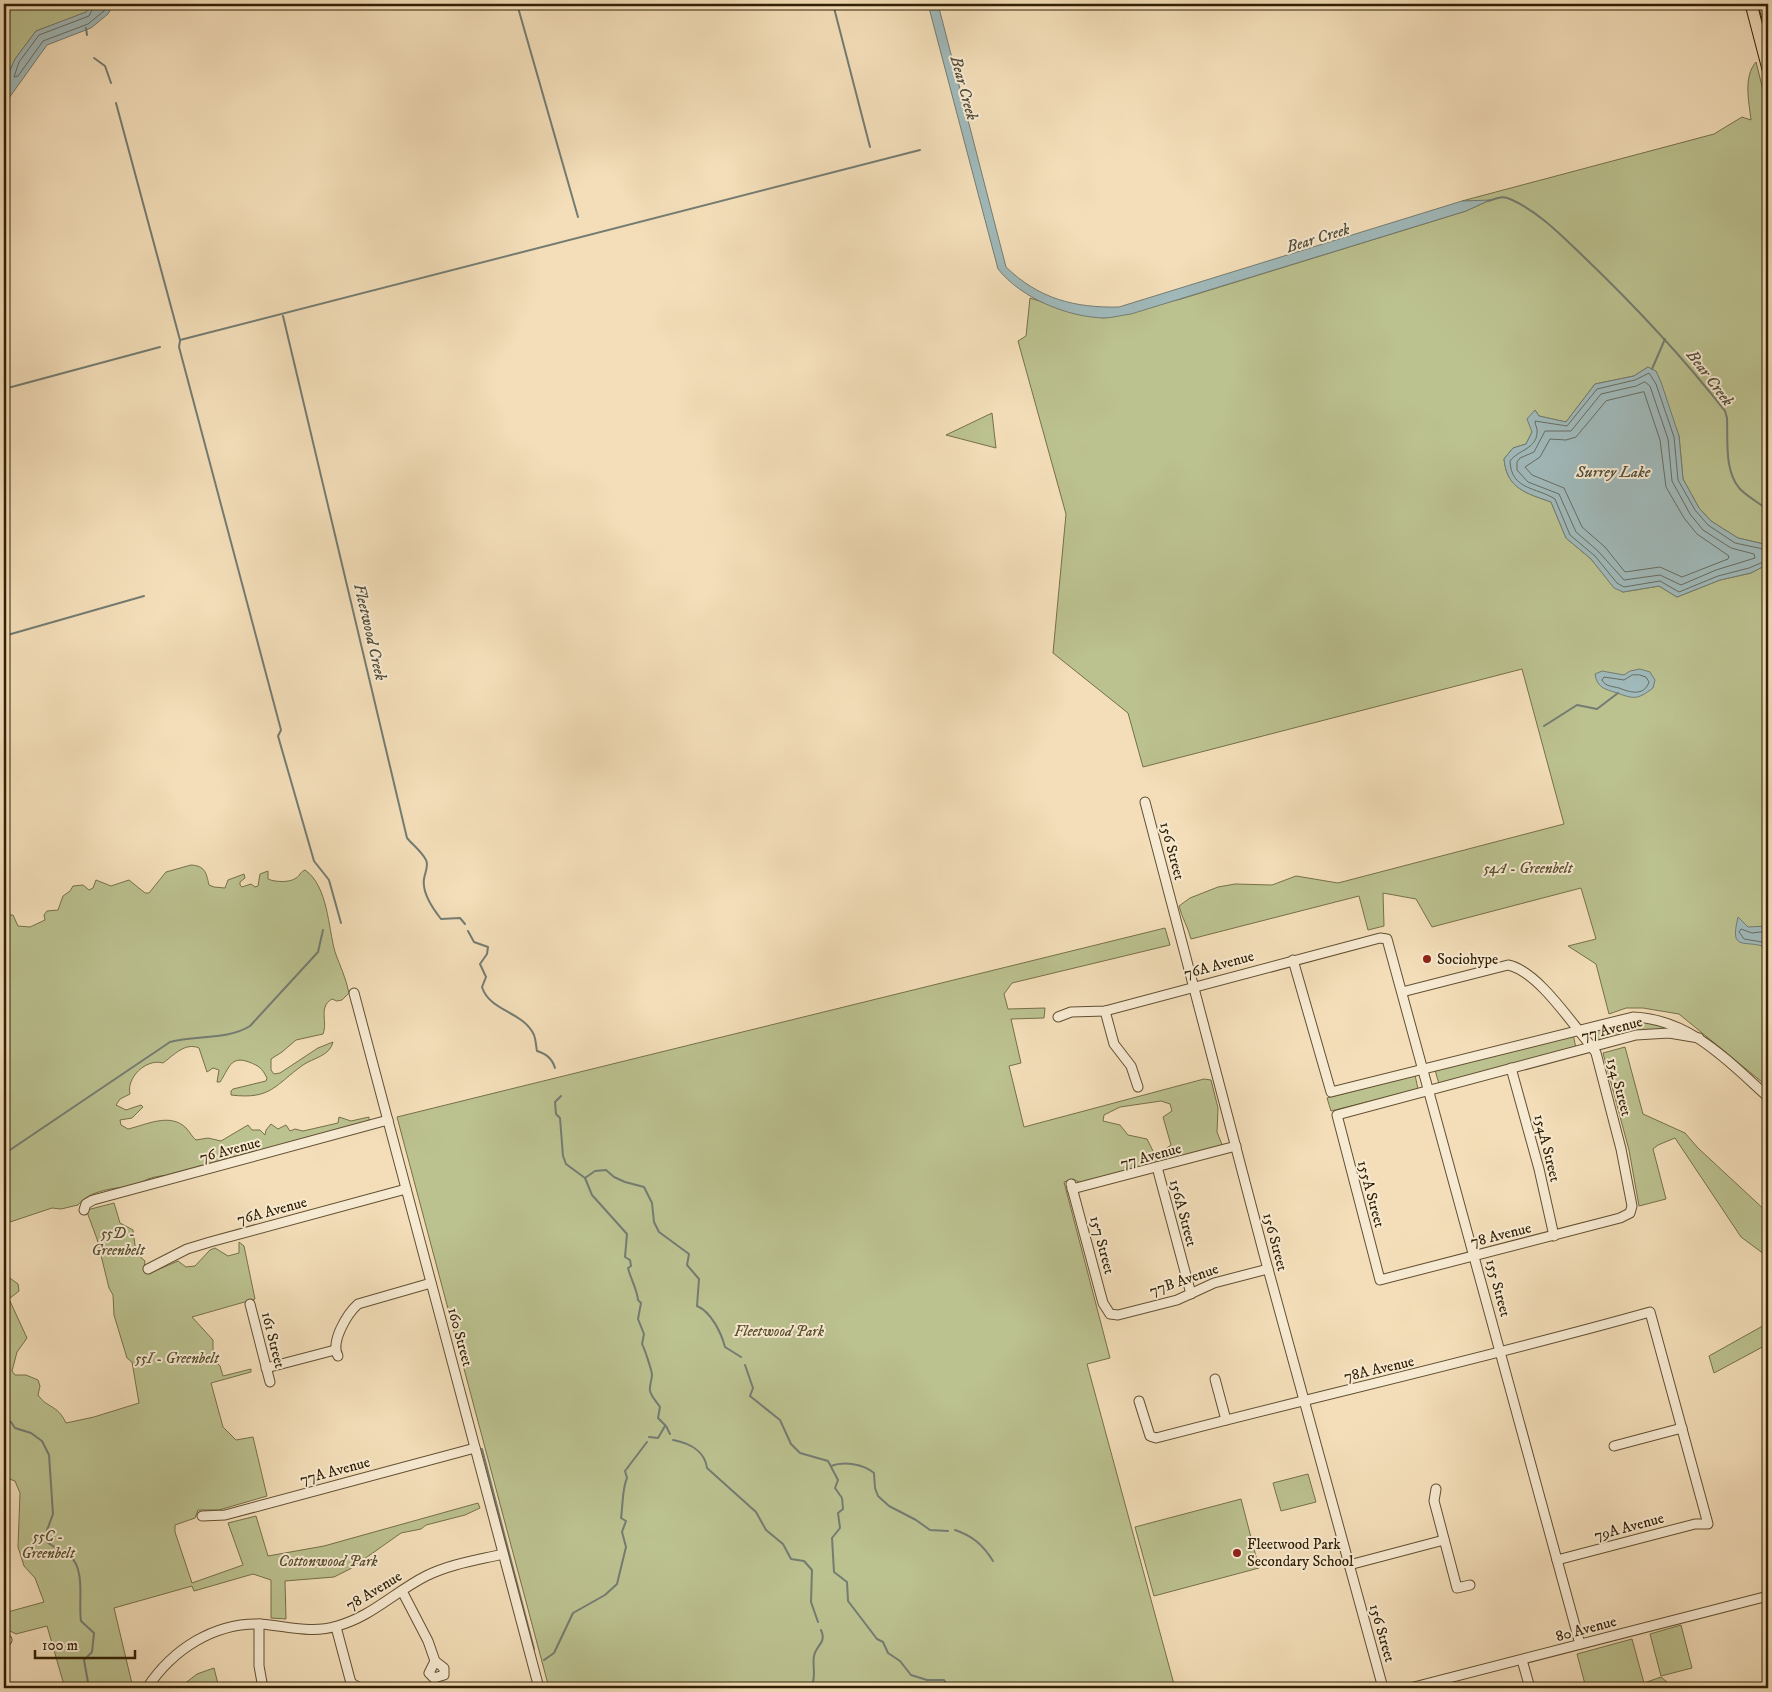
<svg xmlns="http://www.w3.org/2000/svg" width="1772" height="1692" font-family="'IM FELL DW Pica',serif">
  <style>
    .green { fill: #bbc18f; stroke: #76704a; fill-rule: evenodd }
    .water { fill: #a0b9ba; stroke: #747c72 }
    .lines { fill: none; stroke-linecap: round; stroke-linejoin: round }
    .shore { stroke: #686c60; stroke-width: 1 }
    .stream { stroke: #747c72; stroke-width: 2 }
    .minor-casing { stroke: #625032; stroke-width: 11 }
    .major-casing { stroke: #312005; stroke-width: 13 }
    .minor { stroke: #f7ead2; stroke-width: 9 }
    .major { stroke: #f3deb9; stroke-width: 11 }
    .poi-dot { fill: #8f2418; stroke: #f7ead2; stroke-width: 2 }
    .labels { text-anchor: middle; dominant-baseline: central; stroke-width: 4; stroke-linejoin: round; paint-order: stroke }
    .street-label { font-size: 15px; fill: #312005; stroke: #f7ead2 }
    .park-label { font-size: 15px; font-style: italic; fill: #5a502e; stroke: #f7ead2 }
    .poi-label { font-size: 15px; fill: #312005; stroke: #f7ead2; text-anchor: start }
    .water-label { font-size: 16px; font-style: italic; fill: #524e3b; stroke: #f7ead2 }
  </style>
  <rect width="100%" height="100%" fill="#f3deb9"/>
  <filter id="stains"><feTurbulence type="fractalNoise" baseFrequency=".004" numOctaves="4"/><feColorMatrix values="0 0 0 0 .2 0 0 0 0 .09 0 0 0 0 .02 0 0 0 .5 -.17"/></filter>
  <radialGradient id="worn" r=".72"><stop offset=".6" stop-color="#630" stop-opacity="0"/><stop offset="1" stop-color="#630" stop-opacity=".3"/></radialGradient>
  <g class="green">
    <polygon points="4,4 84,4 87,12 36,31 15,59 4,84"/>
    <path d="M1756,62L1768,110V545L1738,538L1711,521L1699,508L1683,479L1679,436L1648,367L1634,376L1595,384L1566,422L1539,416L1535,410L1532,432L1526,444L1513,448L1504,459C1507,489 1526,493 1551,502L1566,538L1591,559L1614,587L1623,592L1659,586L1677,597L1720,580L1751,573L1768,564V1087L1679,1014L1643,1008H1626L1609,1014L1596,964L1568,946L1596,939L1581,888L1432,927L1416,899L1383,893L1384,926L1368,930L1359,896L1191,939C1188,927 1182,918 1179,906L1190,898L1218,887L1235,884L1272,885L1296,876L1338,883L1564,824L1522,669L1143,767L1128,713L1053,653L1066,514L1018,341L1026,336L1030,298L1076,313L1104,318L1181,299L1466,211L1488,201H1462L1714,134L1742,117L1751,120C1749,102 1743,77 1756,62Z"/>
    <polygon points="992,413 996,448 946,435"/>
    <path d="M191,865C205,866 206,872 209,885L214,887L225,888L228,880L244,874L245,878L240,882V885L242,887L251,884L255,887L258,886L260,874L268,871V879C274,882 290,883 296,878C300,876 300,872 305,870C328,886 328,927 335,952C340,966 346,978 349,993L342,1000L337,1001L332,999C318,1007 328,1021 323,1034L296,1040L282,1052L271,1059V1070L274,1074L280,1073L318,1048L333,1042C330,1056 313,1058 303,1065C275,1085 271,1100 231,1095V1091L233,1089L266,1081L267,1078C262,1068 259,1066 249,1062C230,1055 229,1069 220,1082H217L219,1070L213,1068L207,1072L199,1048C185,1042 174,1055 163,1063C146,1058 126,1078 130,1094L120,1099L116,1105L126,1110L141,1105L143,1107L132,1118L120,1120L121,1125L128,1129C146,1125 170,1112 186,1128C190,1132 192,1137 196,1140L208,1138L221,1141L248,1125L252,1130H260L265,1135L266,1130L271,1124L278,1129L286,1125L290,1131L295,1129L303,1131L338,1123L339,1117L351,1121L369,1117V1121L175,1175C166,1175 156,1176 148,1179C143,1181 139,1185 133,1186C116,1188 89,1190 78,1205L61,1209L52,1208L4,1224V915H13L18,926L30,927L45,920L44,915L47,911L58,910L63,896L70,891L73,886L83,885L89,890L93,888L96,880L111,886L129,880L145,893H149L166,872Z"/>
    <path d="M1165,928L1170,945L1012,983L1004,994L1008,1009L1045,1008L1044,1018L1011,1019L1021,1063L1009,1066L1024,1127L1204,1079L1211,1080L1218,1108L1217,1132L1223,1147L1083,1184L1073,1179L1064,1182L1110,1358L1087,1364L1175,1688H549L397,1117ZM1161,1101L1170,1104L1172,1111L1163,1117L1171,1145L1163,1151L1154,1153L1147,1139L1128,1135L1120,1125L1103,1121L1104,1115L1120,1107Z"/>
    <polygon points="1636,1020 1671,1025 1669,1030 1644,1031 1600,1042 1589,1029"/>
    <polygon points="1573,1034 1576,1048 1439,1084 1435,1070"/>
    <polygon points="1625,1047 1643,1114 1685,1133 1698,1148 1768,1213 1768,1257 1741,1237 1675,1138 1658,1145 1653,1149 1666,1199 1639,1206 1629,1150 1603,1053"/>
    <polygon points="1415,1075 1418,1089 1331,1111 1327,1098"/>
    <path d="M114,1203L120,1223L133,1230L136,1253L145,1261L144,1270L148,1274L178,1261L186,1267L195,1266L210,1250L215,1248L228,1256L239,1253V1242L244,1246L255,1299L192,1317L213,1340V1359L220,1366L223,1376L251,1369V1372L211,1383L223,1427L236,1440L253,1437L267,1496L219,1510H198L195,1518L175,1525V1532L192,1583L243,1565L228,1523L256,1516L268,1556L324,1546L478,1503L480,1508L465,1515L426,1525L421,1529L401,1533L350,1569L334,1577L285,1581L286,1619L271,1618V1580L253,1574L194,1591L192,1586L114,1608L133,1688H59L64,1685L47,1626L16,1634L4,1628V1613L44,1602L35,1578L24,1566L18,1547L20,1493L15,1481L4,1477V1270L7,1276L18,1284L19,1291L9,1299L27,1338L17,1352L12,1371L15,1375H26L38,1380L40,1386L38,1395C48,1409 57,1404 66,1423L94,1417L139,1403L132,1362L127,1358L114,1315L113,1295L109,1288L97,1239L87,1212V1210Z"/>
    <polygon points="1768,1323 1768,1344 1714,1373 1709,1356"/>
    <polygon points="1308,1474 1316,1502 1281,1511 1273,1483"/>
    <polygon points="1241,1499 1259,1568 1154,1596 1135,1527"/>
    <polygon points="1681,1625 1692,1668 1661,1676 1650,1634"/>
    <polygon points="1632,1639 1644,1683 1661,1677 1674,1688 1586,1688 1577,1654"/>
    <polygon points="214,1668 219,1688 179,1688 197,1674"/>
  </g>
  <g class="water">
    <polygon points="92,4 114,4 108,14 91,28 47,45 4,105 4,84 15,59 36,31 86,12"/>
    <path d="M928,4H938L1006,267C1039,299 1075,308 1119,307L1462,201L1490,200L1466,211L1131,314C1122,315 1112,318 1104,318C1067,317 1021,298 998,269Z"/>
    <path d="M1648,367L1656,371L1661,382L1679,436L1683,479L1699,508L1711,521L1738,538L1768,545V564L1751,573L1720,580L1677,597L1659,586L1623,592L1614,588L1591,559L1566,538L1551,502C1526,493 1507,489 1504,459L1513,448L1526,444L1532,432L1527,419L1535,410L1539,416L1566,422L1595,384L1634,376Z"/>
    <path d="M1640,669L1650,672L1655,680L1653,688C1637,700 1634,699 1617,693C1605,689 1597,688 1595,674L1602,671L1624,675L1630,671Z"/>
    <path d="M1738,917L1748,927L1768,926V948C1745,938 1729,954 1738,917Z"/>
  </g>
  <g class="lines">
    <g class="shore">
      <polyline points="95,4 89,16 39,35 19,62 14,77 18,76 43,41 88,24 104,11 108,4"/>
      <polygon points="1645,382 1650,386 1668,439 1672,481 1690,514 1703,530 1731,548 1754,554 1755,558 1716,570 1681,585 1660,575 1624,580 1598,551 1576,532 1559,494 1528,482 1517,470 1517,462 1520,458 1534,452 1545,431 1571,431 1601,394 1636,386"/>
      <polygon points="1644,392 1660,440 1666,487 1684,518 1697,534 1729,556 1728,559 1682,577 1660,567 1625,572 1605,547 1582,527 1564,488 1532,475 1525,467 1540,457 1550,439 1566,440 1576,437 1606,401"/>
      <path d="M1768,550L1735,543L1708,525L1695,510L1678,480L1674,437L1656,384L1649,373L1635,380L1597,389L1567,426L1535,421C1535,426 1538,428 1537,433C1536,449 1518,450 1510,461C1511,490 1536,487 1555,499L1570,535L1595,556L1617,583L1624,587L1660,581L1679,592L1718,576L1749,568L1768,560"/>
      <path d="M1640,675L1646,677L1649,682C1644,697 1629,692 1619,688C1612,686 1606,687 1602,680L1604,677L1624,680L1632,675Z"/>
      <polyline points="1768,931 1752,933 1741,929 1739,932 1744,939 1768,943"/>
    </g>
    <g class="stream">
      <polyline points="517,4 578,217"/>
      <polyline points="833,4 870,147"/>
      <polyline points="86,28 87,35"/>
      <polyline points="94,58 105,66 111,83"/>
      <polyline points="116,103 180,340 920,150"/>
      <path d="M1488,201C1495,199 1502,195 1510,199C1538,211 1562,236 1584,257C1634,305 1682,356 1725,411L1727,418C1728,439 1724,472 1740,489C1748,497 1759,503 1768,510"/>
      <path d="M283,316L407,838C413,845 422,852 426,860C429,866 425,872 424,879C422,892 433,909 441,919L460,918L465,924"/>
      <polyline points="180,341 179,347 281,730 278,736 314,861 329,880 341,923"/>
      <polyline points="1652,369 1665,339"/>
      <polyline points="4,389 160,347"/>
      <polyline points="4,636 144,596"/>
      <polyline points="1544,726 1577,705 1597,709 1618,693"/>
      <path d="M468,931L474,942L488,947L487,954L480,964L486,977L482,987C490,1012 523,1011 534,1035C536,1040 536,1047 537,1051C546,1054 552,1058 555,1068"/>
      <path d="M561,1096L555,1102L556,1114L560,1118L563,1156L566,1164L585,1178L595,1171L606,1170L614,1177L625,1182L644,1187L652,1203L654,1222L659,1232L689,1254L687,1265L699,1279L697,1306C711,1312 721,1332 725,1347L741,1357"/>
      <path d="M4,1154L170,1042C195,1035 228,1040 250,1026L318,952L323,930"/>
      <path d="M585,1178L592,1195L627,1234L625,1257L630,1260L631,1266L628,1268C631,1280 637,1289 638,1300L641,1303L638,1319L644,1334L642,1344C644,1347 652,1371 652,1375C652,1379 649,1387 650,1391C652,1398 657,1402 660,1407L658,1418L666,1426L670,1434"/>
      <polyline points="745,1365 753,1388 750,1396 780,1420 791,1444 800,1453 828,1461 838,1480 835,1488 842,1498 843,1509 838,1513 840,1528 832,1538 834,1572 847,1582 848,1601 877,1639 883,1642 888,1653 900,1661 911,1675 927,1680 944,1680 949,1688"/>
      <path d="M4,1421L11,1422L15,1428L31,1433L42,1441L49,1455L53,1514L47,1530V1542C54,1548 63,1550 70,1556C86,1570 78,1603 81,1621L94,1633L92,1652L84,1660L89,1688"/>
      <polyline points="649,1437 658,1438 665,1426"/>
      <path d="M673,1440C689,1443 705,1451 707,1468L756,1512L766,1530L783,1544L791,1559L804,1561L812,1570L811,1602L818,1622"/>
      <polyline points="482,1449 534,1649"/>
      <path d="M831,1466C844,1461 863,1464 874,1473L875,1488L878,1496L889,1506L916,1520L930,1530L948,1531"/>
      <path d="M955,1530C973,1536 983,1545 993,1561"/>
      <path d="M544,1660L554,1653L573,1613L605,1595L617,1584L626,1547L622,1532L626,1521L621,1518C623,1505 622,1489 627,1478L625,1471L647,1442"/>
      <path d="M811,1688C817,1676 812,1667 814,1656C816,1645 827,1643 821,1630"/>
    </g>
    <g class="minor-casing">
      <g id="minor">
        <polyline points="1145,802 1265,1258 1383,1688"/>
        <path d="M1293,960L1331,1092L1633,1017C1690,1019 1728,1061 1768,1097"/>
        <path d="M1402,992L1508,965C1538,971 1572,1024 1592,1047L1596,1053L1621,1149L1632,1206L1630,1213L1620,1218L1380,1280L1337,1115L1636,1035L1669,1033L1699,1038"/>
        <polyline points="354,993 539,1688"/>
        <polyline points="1105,1011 1114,1044 1131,1066 1138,1087"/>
        <polyline points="1058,1017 1071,1012 1105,1011 1380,938 1387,939 1580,1644"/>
        <polyline points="1511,1068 1539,1169 1554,1236"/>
        <polyline points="1157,1167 1191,1294"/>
        <polyline points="1071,1184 1103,1303 1110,1314 1118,1315 1177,1300 1214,1283 1268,1269"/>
        <polyline points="1072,1189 1236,1146"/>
        <polyline points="84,1210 86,1204 93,1200 388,1120"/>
        <polyline points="148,1269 187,1249 210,1242 406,1189"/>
        <polyline points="250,1304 270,1382"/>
        <path d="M338,1356C330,1342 347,1314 358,1304L431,1283"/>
        <polyline points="266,1368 335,1350"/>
        <polyline points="1215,1379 1226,1420"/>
        <path d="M1139,1401L1150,1436L1156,1438C1321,1395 1486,1358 1650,1312L1708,1524H1695L1557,1560"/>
        <polyline points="1614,1446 1682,1428"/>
        <polyline points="1436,1489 1434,1501 1457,1588 1470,1585"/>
        <polyline points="202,1516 225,1515 475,1448"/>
        <polyline points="1349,1565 1444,1540"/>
        <polyline points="402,1591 428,1641 435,1661 444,1668 444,1675 434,1678 429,1673 435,1661"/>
        <polyline points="259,1624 259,1666 263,1688"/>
        <polyline points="336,1627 351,1683"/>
        <polyline points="4,1641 7,1640"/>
        <polyline points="1522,1660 1530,1688"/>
        <polyline points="351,1683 360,1688"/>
        <path d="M147,1688C172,1650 214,1622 261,1624C287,1626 311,1634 337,1626C371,1617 396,1591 426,1576C450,1564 478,1560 503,1554"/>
        <polyline points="1410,1688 1768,1596"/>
      </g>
    </g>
    <g class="major-casing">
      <g id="major">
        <polyline points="1751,4 1768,69"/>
        <polyline points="1764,4 1768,18"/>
      </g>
    </g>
    <use href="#minor" class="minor"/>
    <use href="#major" class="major"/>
  </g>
  <g class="poi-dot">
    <circle cx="1427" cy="959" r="5"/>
    <circle cx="1237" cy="1553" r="5"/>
  </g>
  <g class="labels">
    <g class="street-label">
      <text transform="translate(1172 851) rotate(75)">156 Street</text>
      <text transform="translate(1219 965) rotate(-15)">76A Avenue</text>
      <text transform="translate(1612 1029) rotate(-14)">77 Avenue</text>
      <text transform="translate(1619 1087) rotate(75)">154 Street</text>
      <text transform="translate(1547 1148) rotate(76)">154A Street</text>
      <text transform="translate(230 1150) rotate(-15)">76 Avenue</text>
      <text transform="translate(1151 1156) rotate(-15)">77 Avenue</text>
      <text transform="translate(1371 1194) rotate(75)">155A Street</text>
      <text transform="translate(272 1211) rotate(-15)">76A Avenue</text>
      <text transform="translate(1183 1213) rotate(75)">156A Street</text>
      <text transform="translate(1501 1235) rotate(-14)">78 Avenue</text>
      <text transform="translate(1275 1242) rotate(75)">156 Street</text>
      <text transform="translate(1102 1245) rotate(75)">157 Street</text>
      <text transform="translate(1184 1280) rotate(-19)">77B Avenue</text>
      <text transform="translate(1498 1288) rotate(75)">155 Street</text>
      <text transform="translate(460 1337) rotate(75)">160 Street</text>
      <text transform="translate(273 1340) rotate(76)">161 Street</text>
      <text transform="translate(1379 1369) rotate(-13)">78A Avenue</text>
      <text transform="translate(335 1471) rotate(-15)">77A Avenue</text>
      <text transform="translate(1629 1527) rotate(-15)">79A Avenue</text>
      <text transform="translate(374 1591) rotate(-31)">78 Avenue</text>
      <text transform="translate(1586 1629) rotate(-15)">80 Avenue</text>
      <text transform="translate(1382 1633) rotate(74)">156 Street</text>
    </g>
    <g class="park-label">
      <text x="1528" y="868">54A - Greenbelt</text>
      <text x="118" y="1233">55D -<tspan x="118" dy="17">Greenbelt</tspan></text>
      <text x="779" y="1331">Fleetwood Park</text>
      <text x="177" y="1358">55I - Greenbelt</text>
      <text x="48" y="1536">55C -<tspan x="48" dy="17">Greenbelt</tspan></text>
      <text x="328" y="1561">Cottonwood Park</text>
    </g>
    <g class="poi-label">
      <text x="1437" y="959">Sociohype</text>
      <text x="1247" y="1544">Fleetwood Park<tspan x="1247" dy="17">Secondary School</tspan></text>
    </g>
    <g class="water-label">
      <text transform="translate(964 88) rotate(75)">Bear Creek</text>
      <text transform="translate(1318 238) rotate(-17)">Bear Creek</text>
      <text transform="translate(1710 378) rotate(53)">Bear Creek</text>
      <text x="1613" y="472">Surrey Lake</text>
      <text transform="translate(370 632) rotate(77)">Fleetwood Creek</text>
    </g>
  </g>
  <rect width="1772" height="1692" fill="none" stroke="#f3deb9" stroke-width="20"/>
  <rect x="5" y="5" width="1762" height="1682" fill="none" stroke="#312005" stroke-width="2.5"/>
  <rect x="10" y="10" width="1752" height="1672" fill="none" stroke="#312005"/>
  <path d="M35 1650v8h100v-8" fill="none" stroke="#312005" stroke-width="2.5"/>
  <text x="42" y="1650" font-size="15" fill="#312005" stroke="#f7ead2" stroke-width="4" paint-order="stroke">100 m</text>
  <rect width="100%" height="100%" filter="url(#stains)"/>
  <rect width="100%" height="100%" fill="url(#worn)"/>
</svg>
